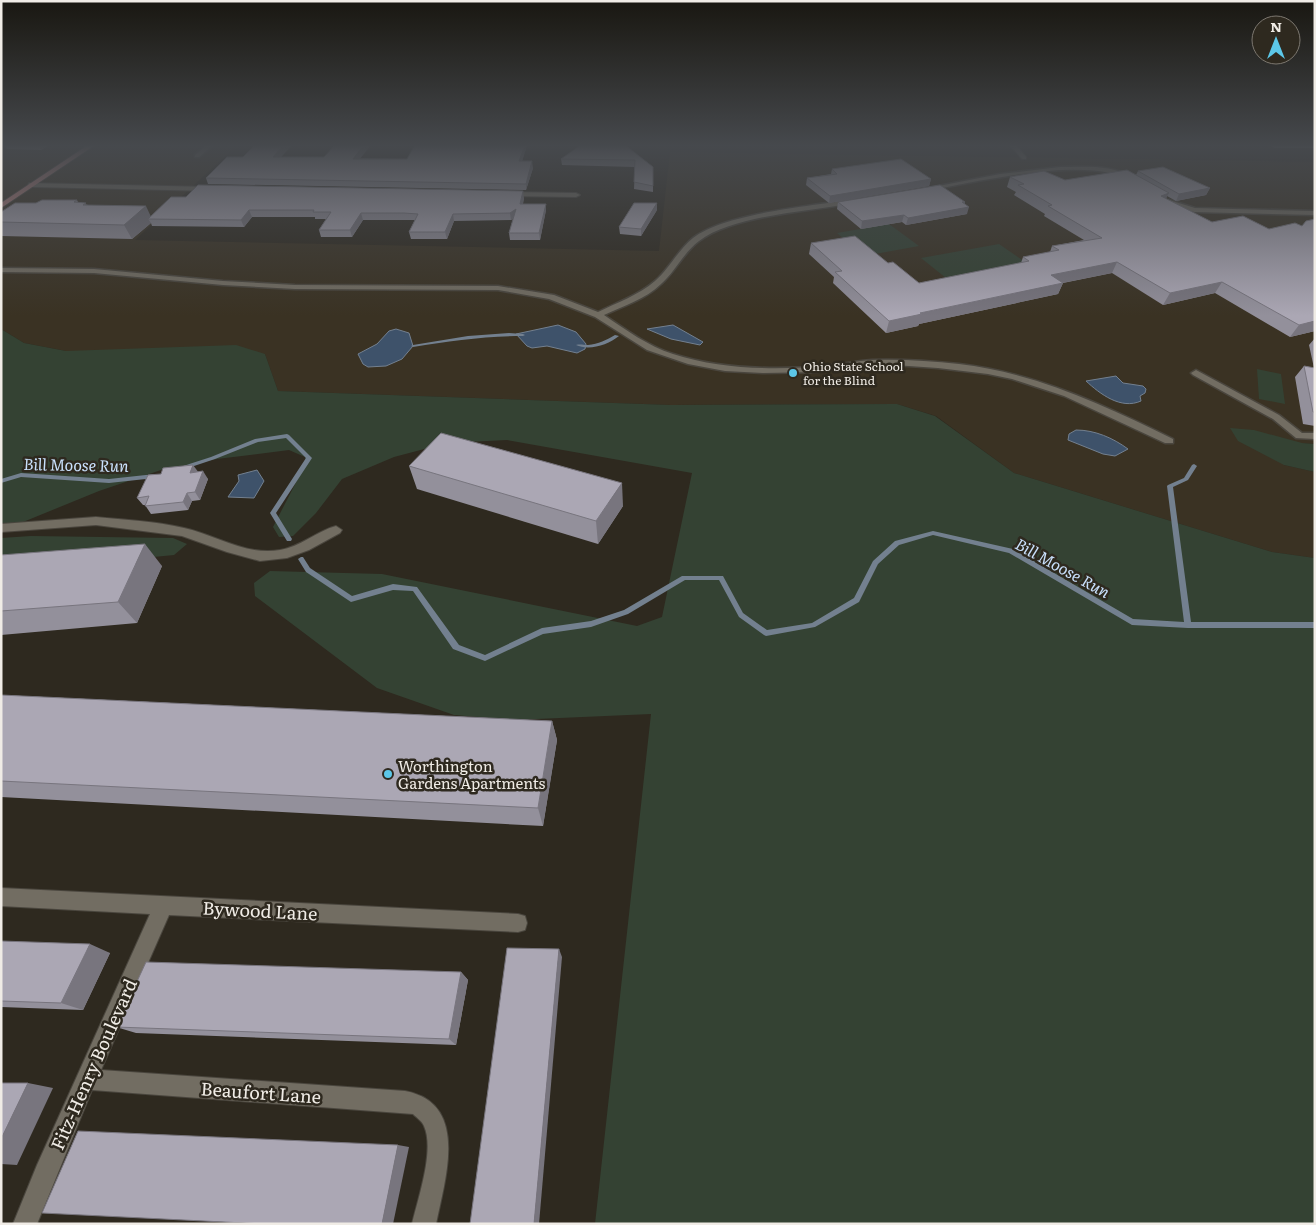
<svg xmlns="http://www.w3.org/2000/svg" width="1316" height="1225" font-family="Literata,serif">
  <style>
    .built { fill: #3a3223 }
    .green { fill: #344233 }
    .water { fill: #3e526a; stroke: #73808f }
    .lines { fill: none; stroke-linecap: round; stroke-linejoin: round }
    .stream { fill: #73808f; fill-rule: evenodd }
    .service-casing { stroke: #4a463e; stroke-width: 3 }
    .minor-casing { stroke: #4a463e; stroke-width: 2 }
    .primary-casing { stroke: #4a463e; stroke-width: 2 }
    .service { fill: #726d62; fill-rule: evenodd }
    .minor { fill: #726d62; fill-rule: evenodd }
    .primary { fill: #bc8482; fill-rule: evenodd }
    .wall { fill: #93909b }
    .shaded-wall { fill: #78757e }
    .building { fill: #aba7b4; stroke: #78757e }
    .poi-dot { fill: #5cc7e8; stroke: #2e291f; stroke-width: 2 }
    .labels { text-anchor: middle; dominant-baseline: central; stroke-width: 5; stroke-linejoin: round; paint-order: stroke }
    .far-poi-label { font-size: 12px; fill: #f0ece6; stroke: #2e291f; text-anchor: start }
    .poi-label { font-size: 15px; fill: #f0ece6; stroke: #2e291f; text-anchor: start }
    .water-label { font-size: 16px; font-style: italic; fill: #c9e0fc; stroke: #2e291f }
    .near-street-label { font-size: 18px; fill: #f0ece6; stroke: #2e291f }
  </style>
  <rect width="100%" height="100%" fill="#2e291f"/>
  <polygon class="built" points="1,145 236,146 135,240 659,251 670,152 1315,162 1315,444 1302,443 1284,465 1315,472 1315,558 1272,552 1014,473 936,416 897,404 671,405 278,391 265,354 66,351 24,343 1,329"/>
  <g class="green">
    <polygon points="889,224 919,246 864,256 837,233"/>
    <polygon points="999,244 1031,266 951,282 921,258"/>
    <polygon points="1,329 24,343 66,351 236,345 265,354 278,391 671,405 897,404 935,416 1014,473 1272,552 1315,558 1315,1224 595,1224 651,714 514,720 454,715 377,688 255,596 254,583 270,571 382,574 637,626 662,617 692,473 507,440 447,443 394,457 342,479 316,513 293,536 279,537 273,527 305,465 305,457 289,450 217,459 161,470 99,491 1,531"/>
    <polygon points="1257,369 1281,374 1285,404 1259,399"/>
    <polygon points="1230,428 1254,430 1302,443 1315,444 1315,472 1284,465 1238,441"/>
    <polygon points="31,536 173,538 187,544 174,555 1,572 1,538"/>
  </g>
  <g class="water">
    <polygon points="558,325 576,332 586,344 585,349 577,353 547,346 532,348 527,346 516,334"/>
    <polygon points="673,325 703,342 700,345 671,339 647,329"/>
    <polygon points="396,329 409,333 413,346 402,359 386,366 368,367 363,364 358,354 377,344 389,331"/>
    <path d="M1116,376L1123,383L1143,386L1146,389L1145,393L1140,396L1141,401C1121,410 1100,394 1086,381Z"/>
    <path d="M1076,430C1095,430 1113,438 1128,449L1115,456L1103,454L1068,440L1069,434Z"/>
    <polygon points="257,470 264,481 254,498 228,497 239,481 238,475"/>
  </g>
  <g class="lines">
    <g class="stream">
      <path d="M509,333L523,334L525,335L523,336C486,336 450,341 413,347L411,346L413,345L468,336Z"/>
      <path d="M615,335L619,336C608,345 589,351 576,345C580,344 583,345 588,345C598,344 607,340 615,335Z"/>
      <polygon points="287,434 289,435 312,458 276,513 292,539 291,541 287,541 270,513 306,458 286,438 258,442 215,459 182,470 179,468 180,467 211,457 255,439"/>
      <polygon points="1194,464 1197,466 1188,480 1173,487 1191,622 1315,622 1315,628 1188,628 1132,625 1009,553 933,535 899,545 878,564 859,602 815,627 766,636 764,635 739,617 719,580 685,580 628,614 591,627 543,634 485,661 453,649 413,591 393,590 351,602 306,572 298,559 301,557 303,557 310,568 352,596 393,584 417,587 459,645 485,655 542,628 591,621 624,610 682,576 723,576 743,613 767,630 812,623 854,598 873,561 895,541 933,531 1013,549 1133,619 1184,622 1167,486 1168,485 1184,478 1192,465"/>
      <polygon points="21,473 109,479 155,474 158,476 155,478 109,483 21,477 1,483 1,479"/>
    </g>
    <g class="service-casing">
      <g id="service">
        <polygon points="207,145 213,145 199,157 195,157 195,155"/>
        <path d="M1060,167C1083,167 1112,164 1131,177L1128,179C1122,177 1116,174 1110,173C1061,162 976,182 926,191L923,189L1000,174Z"/>
        <path d="M855,199L858,201L857,202C812,212 735,214 699,241C684,252 675,272 661,284C646,299 623,306 604,315C626,330 648,346 673,354C722,370 777,370 827,366C842,364 857,361 872,360C901,359 931,361 959,364C1036,373 1104,405 1173,439V443H1165L1064,396L1012,379L988,374L938,368L894,365L866,366L820,372L763,373L725,371L688,364L647,350L595,317L549,299L498,290L295,289L223,285L94,273L1,272V268L94,269L223,281L295,285L498,286L554,295L598,312C616,303 639,295 655,281C669,269 678,250 693,238C725,213 813,206 855,199Z"/>
        <polygon points="1169,200 1195,208 1315,211 1315,215 1194,212 1167,203 1166,202"/>
        <polygon points="1196,370 1279,415 1302,433 1315,433 1315,439 1296,438 1273,419 1193,375 1191,373"/>
      </g>
    </g>
    <g class="minor-casing">
      <g id="minor">
        <polygon points="1010,145 1016,145 1026,157 1026,159 1022,159"/>
        <polygon points="29,183 213,187 217,189 213,191 32,187 28,185"/>
        <polygon points="502,192 576,193 580,195 576,197 505,196 502,196"/>
        <path d="M96,517C125,520 155,521 184,528C216,535 246,556 280,550C300,547 317,531 336,526L342,530L340,533L309,550L287,558L260,561L227,552L182,536L96,525L1,532V524Z"/>
        <path d="M1,888L518,914L525,916L527,923L525,930L518,932L169,915L101,1070L405,1091C470,1103 445,1179 436,1224H412C418,1198 435,1150 424,1126C422,1121 417,1118 413,1114L92,1090L37,1224H13L37,1165L150,914L1,906Z"/>
      </g>
    </g>
    <g class="primary-casing">
      <polygon id="primary" points="88,145 95,145 1,208 1,203"/>
    </g>
    <use href="#service" class="service"/>
    <use href="#minor" class="minor"/>
    <use href="#primary" class="primary"/>
  </g>
  <g class="wall">
    <polygon points="4,145 49,145 41,150 7,149"/>
    <polygon points="527,145 522,161 533,168 526,190 208,184 206,178 243,157 407,159"/>
    <polygon points="625,145 653,167 653,192 634,189 635,167 562,165 561,159"/>
    <polygon points="878,145 939,145 939,146 879,146"/>
    <polygon points="1269,145 1315,145 1315,146 1314,148 1274,148"/>
    <polygon points="832,169 931,179 929,186 829,203 806,185 807,178 831,174"/>
    <polygon points="1138,171 1210,188 1206,195 1176,201 1167,196 1166,199 1315,331 1290,337 1215,293 1163,305 1112,273 1063,283 1058,294 919,324 918,326 886,333 833,283 834,277 809,254 811,243 888,263 919,283 1021,263 1023,257 1050,252 1052,246 1084,240 1044,216 1045,214 1014,195 1016,192 1007,187 1010,177 1065,180 1136,175"/>
    <polygon points="171,197 524,198 523,204 546,210 540,240 510,240 509,233 513,219 511,220 454,221 447,239 411,239 409,232 415,220 363,220 352,237 321,237 319,230 326,219 315,219 315,217 252,217 244,227 152,226 151,223 132,239 1,236 1,222 36,203 77,200 78,202 88,205 151,216"/>
    <polygon points="838,202 965,202 965,204 967,214 906,225 902,222 861,229 837,209"/>
    <polygon points="657,210 641,236 620,234 619,227"/>
    <polygon points="1315,338 1315,426 1303,424 1295,377 1304,366 1314,368 1309,345"/>
    <polygon points="409,466 623,506 598,544 417,489"/>
    <polygon points="198,472 208,479 200,500 192,501 188,510 151,514 145,505 143,505 137,498"/>
    <polygon points="1,555 162,566 137,623 1,635"/>
    <polygon points="1,695 552,721 557,740 543,826 1,797"/>
    <polygon points="1,941 110,953 83,1010 1,1007"/>
    <polygon points="461,972 468,980 456,1045 136,1033 116,1027"/>
  </g>
  <g class="shaded-wall">
    <polygon points="38,145 49,145 41,150"/>
    <polygon points="284,145 292,145 275,164 273,157"/>
    <polygon points="364,145 371,145 355,165 353,159"/>
    <polygon points="525,145 527,145 520,168 519,161"/>
    <polygon points="532,161 533,168 526,190 526,184"/>
    <polygon points="931,179 929,186 829,203 830,196"/>
    <polygon points="1210,188 1206,195 1176,201 1179,194"/>
    <polygon points="523,191 524,198 521,210 520,204"/>
    <polygon points="1169,193 1163,203 1161,196"/>
    <polygon points="962,202 965,202 963,208 969,207 967,214 906,225 908,218"/>
    <polygon points="657,203 657,210 641,236 641,229"/>
    <polygon points="546,204 546,210 540,240 539,233"/>
    <polygon points="146,206 152,219 148,219 151,223 132,239 124,225"/>
    <polygon points="516,209 517,216 511,220 510,213"/>
    <polygon points="249,210 252,217 244,227 241,220"/>
    <polygon points="361,213 363,220 352,237 350,230"/>
    <polygon points="453,214 454,221 447,239 445,232"/>
    <polygon points="904,215 902,222 861,229 862,221"/>
    <polygon points="1117,262 1112,273 1047,286 1051,275"/>
    <polygon points="1222,282 1215,293 1163,305 1170,293"/>
    <polygon points="1063,283 1058,294 919,324 918,326 886,333 889,321 920,313"/>
    <polygon points="1315,321 1315,331 1290,337 1299,325"/>
    <polygon points="193,465 199,473 190,473"/>
    <polygon points="203,471 208,479 200,500 195,492"/>
    <polygon points="622,483 623,506 598,544 596,521"/>
    <polygon points="187,493 192,501 188,510 183,502"/>
    <polygon points="145,544 162,566 137,623 118,602"/>
    <polygon points="552,721 557,740 543,826 538,808"/>
    <polygon points="90,944 110,953 83,1010 61,1003"/>
    <polygon points="559,949 562,957 539,1224 534,1224"/>
    <polygon points="461,972 468,980 456,1045 449,1039"/>
    <polygon points="28,1083 53,1088 17,1165 1,1164 1,1139"/>
    <polygon points="398,1145 409,1147 393,1224 382,1224"/>
  </g>
  <g class="building">
    <polygon points="255,145 284,145 273,157 324,157 335,145 364,145 353,159 407,159 415,145 525,145 519,161 532,161 526,184 206,178 227,157 243,157"/>
    <polygon points="581,145 625,145 653,167 653,186 634,182 635,160 561,159"/>
    <polygon points="901,159 931,179 830,196 807,178 837,174 832,169"/>
    <polygon points="1163,167 1210,188 1179,194 1138,171"/>
    <polygon points="1127,170 1169,193 1161,196 1212,222 1243,216 1269,229 1295,223 1302,226 1306,221 1315,219 1315,321 1299,325 1222,282 1170,293 1117,262 1051,275 1063,283 920,313 922,314 889,321 835,272 842,271 811,243 855,236 888,263 893,262 919,283 1029,261 1023,257 1059,250 1052,246 1102,238 1048,206 1052,205 1018,185 1024,184 1010,177 1044,171 1065,180"/>
    <polygon points="198,185 523,191 520,204 546,204 539,233 509,233 516,209 510,213 453,214 445,232 409,232 418,214 404,213 361,213 350,230 319,230 331,212 313,212 314,210 249,210 241,220 148,219 171,197 186,197"/>
    <polygon points="940,185 965,202 962,202 969,207 908,218 904,215 862,221 838,202"/>
    <polygon points="42,200 77,200 74,202 86,203 83,205 146,206 124,225 1,222 1,212 15,203 36,203"/>
    <polygon points="634,203 657,203 641,229 619,227"/>
    <polygon points="1304,366 1315,368 1315,412 1313,412"/>
    <polygon points="441,433 622,483 596,521 409,466"/>
    <polygon points="193,465 190,473 203,471 195,492 187,493 183,502 145,506 149,496 137,498 148,475 161,474 163,468"/>
    <polygon points="145,544 118,602 1,611 1,555"/>
    <polygon points="1,695 552,721 538,808 1,781"/>
    <polygon points="1,941 90,944 61,1003 1,1001"/>
    <polygon points="507,948 559,949 534,1224 470,1224"/>
    <polygon points="146,962 461,972 449,1039 116,1027"/>
    <polygon points="1,1083 28,1083 1,1139"/>
    <polygon points="78,1131 398,1145 382,1224 264,1224 42,1213"/>
  </g>
  <linearGradient id="sky" x2="0" y2="1"><stop stop-color="#191711"/><stop offset="0.46" stop-color="#46494d"/><stop offset="1" stop-color="#46494d" stop-opacity="0"/></linearGradient>
  <rect width="1316" height="316" fill="url(#sky)"/>
  <g class="poi-dot">
    <circle cx="793" cy="373" r="5"/>
    <circle cx="388" cy="774" r="5"/>
  </g>
  <g class="labels">
    <g class="far-poi-label">
      <text x="803" y="366">Ohio State School<tspan x="803" dy="14">for the Blind</tspan></text>
    </g>
    <g class="poi-label">
      <text x="398" y="765">Worthington<tspan x="398" dy="17">Gardens Apartments</tspan></text>
    </g>
    <g class="water-label">
      <text transform="translate(76 464) rotate(1)">Bill Moose Run</text>
      <text transform="translate(1063 567) rotate(29)">Bill Moose Run</text>
    </g>
    <g class="near-street-label">
      <text transform="translate(260 910) rotate(3)">Bywood Lane</text>
      <text transform="translate(93 1064) rotate(-66)">Fitz-Henry Boulevard</text>
      <text transform="translate(261 1092) rotate(4)">Beaufort Lane</text>
    </g>
  </g>
  <rect width="1316" height="1225" fill="none" stroke="#f0ece6" stroke-width="5"/>
  <g transform="translate(1276 40)"><circle r="24" fill="#2e291f" stroke="#7c776f"/>
  <path d="M0-4L9 19L0 12L-9 19Z" fill="#5cc7e8"/>
  <text y="-8" font-size="14" font-weight="bold" text-anchor="middle" fill="#f0ece6">N</text>
  </g>
</svg>
